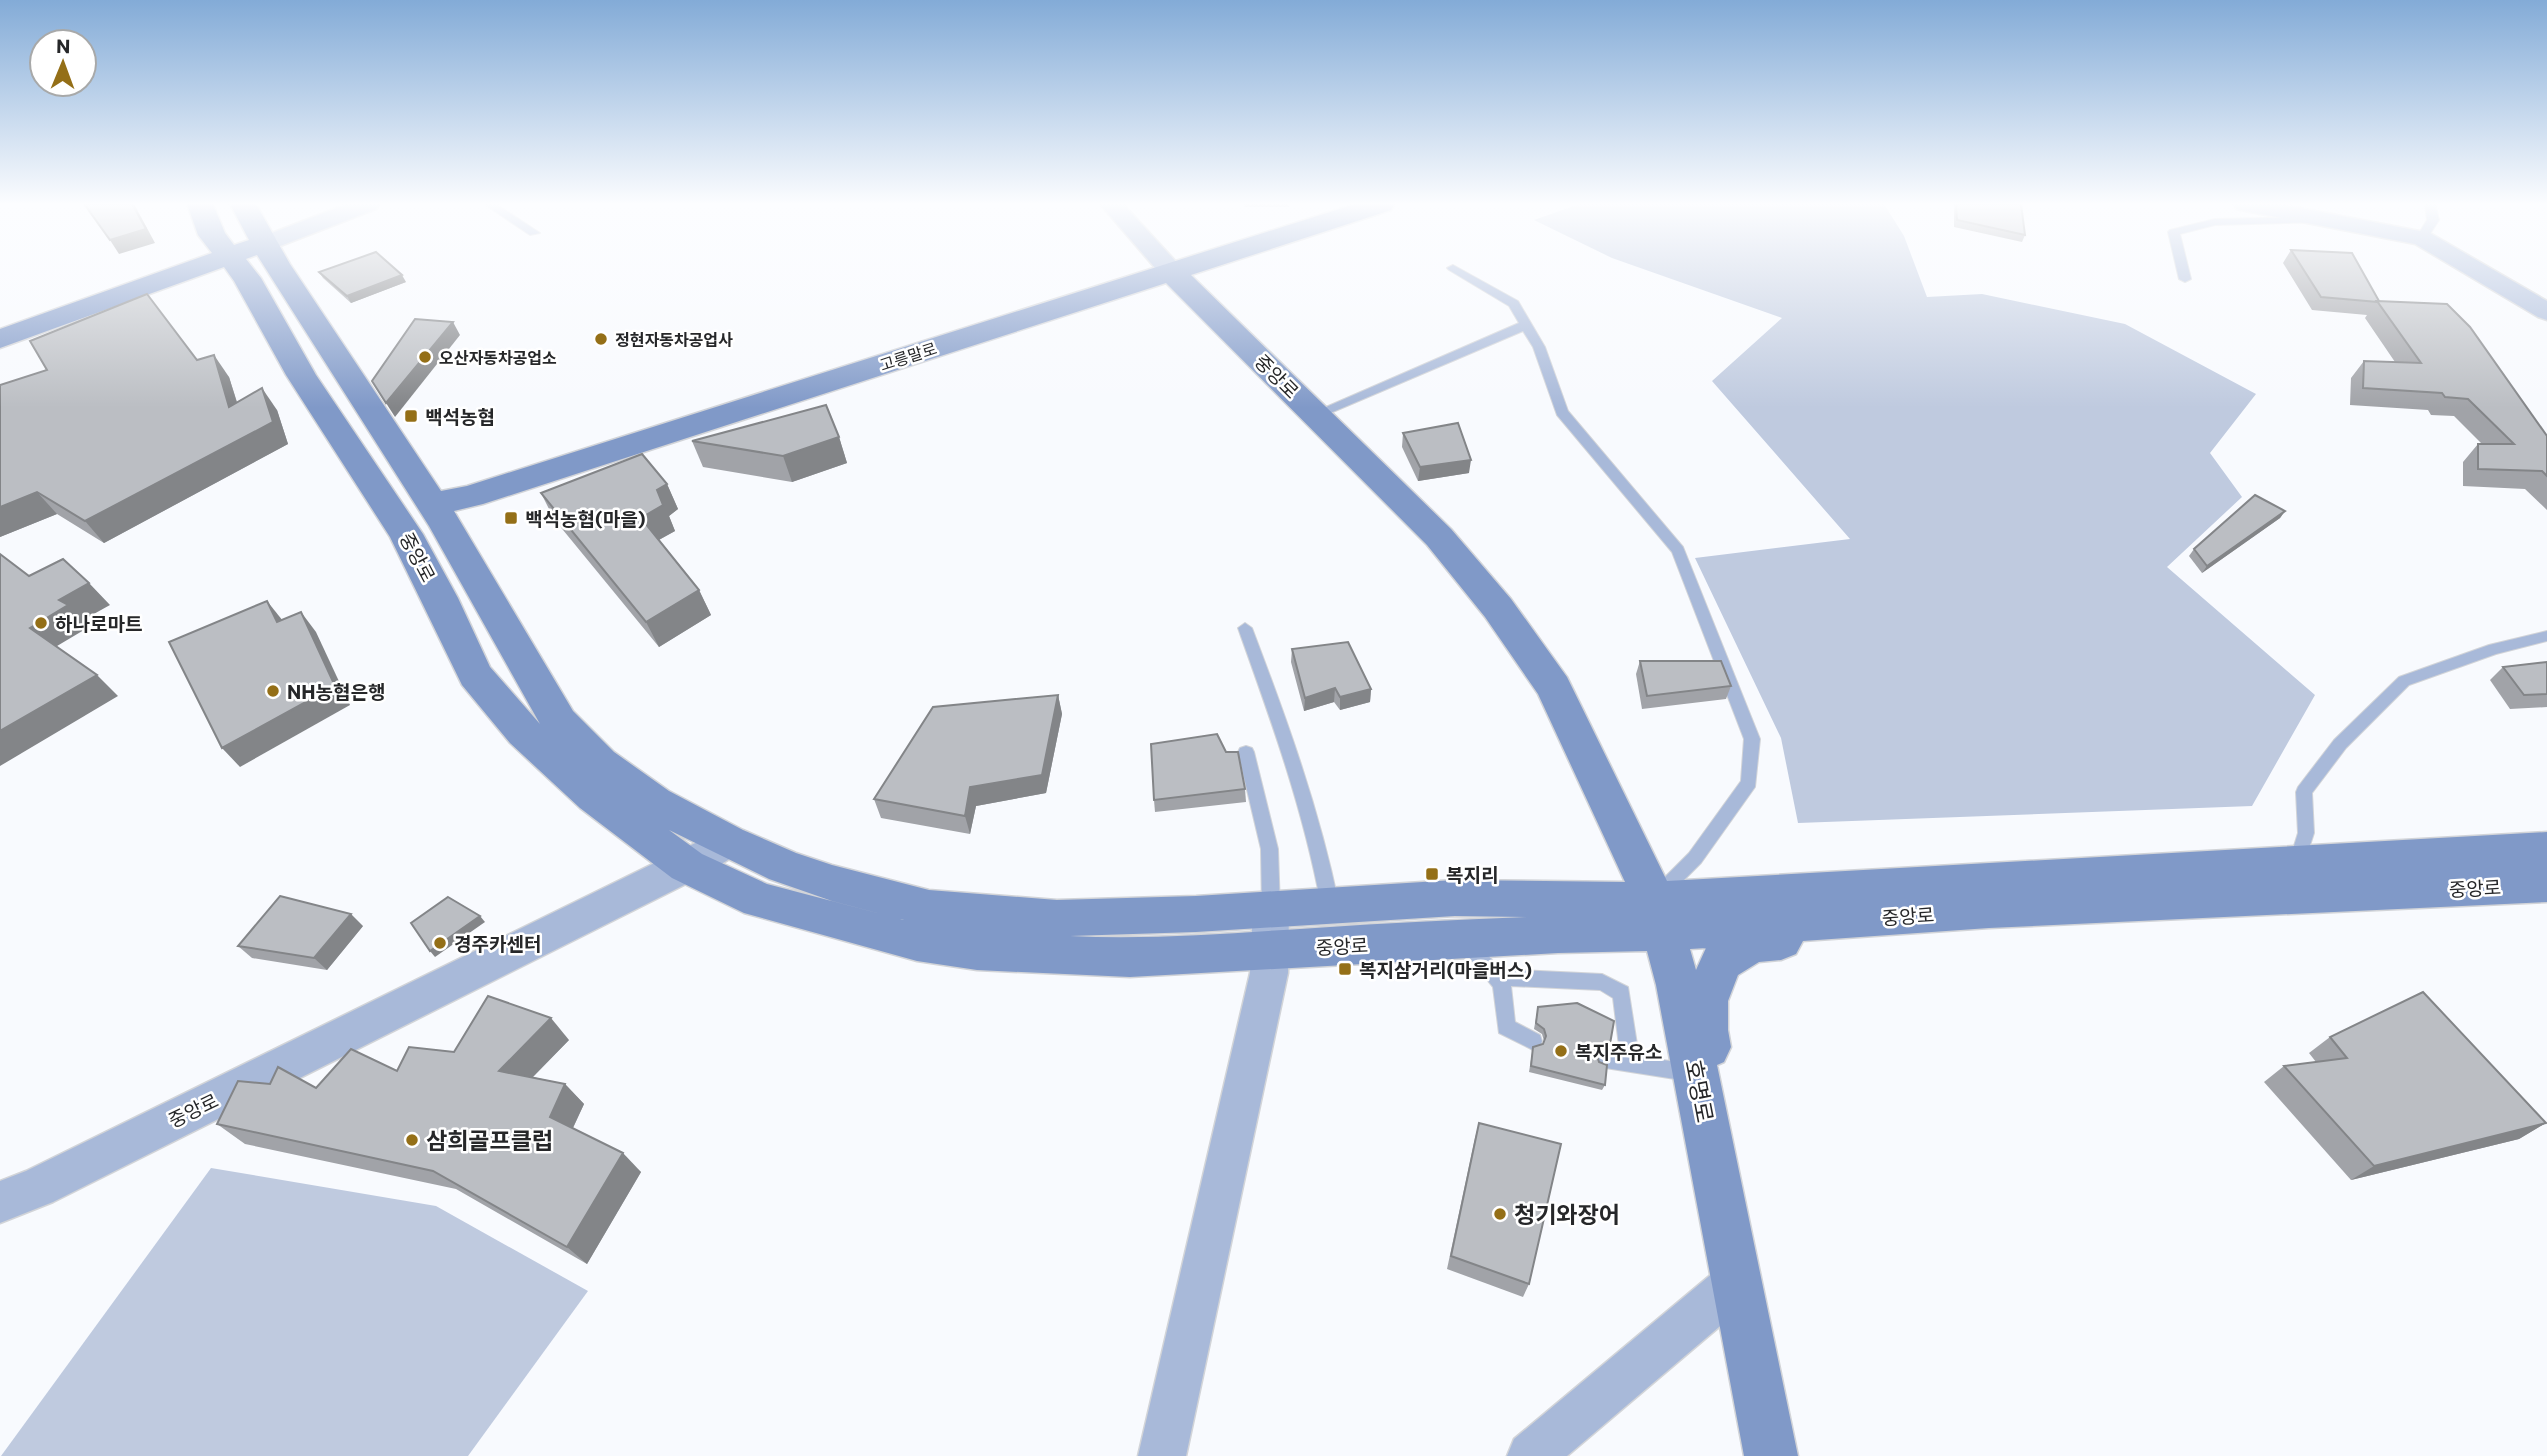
<svg xmlns="http://www.w3.org/2000/svg" width="2547" height="1456" font-family="Commissioner,'Noto Sans KR',sans-serif">
  <style>
    .green { fill: #bfcadf }
    .lines { fill: none; stroke-linecap: round; stroke-linejoin: round }
    .lane-casing { stroke: #d2d4d8; stroke-width: 2 }
    .street-casing { stroke: #d2d4d8; stroke-width: 3 }
    .secondary-casing { stroke: #d2d4d8; stroke-width: 3 }
    .lane { fill: #a8b9d9; fill-rule: evenodd }
    .street { fill: #a8b9d9; fill-rule: evenodd }
    .secondary { fill: #8099c8; fill-rule: evenodd }
    .wall { fill: #a1a3a8 }
    .shaded-wall { fill: #838588 }
    .building { fill: #bbbec3; stroke: #838588; stroke-width: 2 }
    .poi-dot { fill: #946f17; stroke: #fff; stroke-width: 2.5 }
    .labels { text-anchor: middle; dominant-baseline: central; stroke-width: 5; stroke-linejoin: round; paint-order: stroke }
    .far-poi-label { font-size: 16px; font-weight: bold; fill: #262729; stroke: #fff; text-anchor: start }
    .far-street-label { font-size: 16px; fill: #262729; stroke: #fff }
    .street-label { font-size: 19px; fill: #262729; stroke: #fff }
    .poi-label { font-size: 19px; font-weight: bold; fill: #262729; stroke: #fff; text-anchor: start }
    .near-street-label { font-size: 23px; fill: #262729; stroke: #fff }
    .near-poi-label { font-size: 23px; font-weight: bold; fill: #262729; stroke: #fff; text-anchor: start }
  </style>
  <rect width="100%" height="100%" fill="#f8fafe"/>
  <g class="green">
    <polygon points="1580,204 1884,204 1904,236 1927,297 1982,294 2125,324 2256,394 2210,453 2242,497 2167,567 2315,695 2252,806 1798,823 1781,738 1695,558 1850,539 1712,381 1782,318 1612,258 1534,220"/>
    <polygon points="211,1168 436,1206 588,1291 468,1456 1,1456"/>
  </g>
  <g class="lines">
    <g class="lane-casing">
      <g id="lane">
        <polygon points="484,204 496,204 540,233 530,235"/>
        <polygon points="2425,204 2435,204 2439,220 2426,240 2422,241 2416,238 2427,220"/>
        <polygon points="2316,217 2320,218 2320,222 2215,225 2180,234 2191,279 2185,282 2179,279 2168,232 2170,230 2215,219"/>
        <polygon points="1453,265 1518,301 1545,347 1568,411 1683,547 1760,739 1755,787 1701,863 1665,899 1659,901 1653,899 1650,894 1653,889 1689,853 1741,781 1744,739 1672,552 1557,415 1533,347 1523,331 1321,417 1316,418 1310,414 1519,323 1509,306 1449,270 1447,268"/>
        <path d="M1245,623L1252,628C1287,720 1319,808 1339,905L1336,910L1330,912L1324,910L1321,905C1303,808 1271,720 1238,628Z"/>
        <polygon points="2547,631 2547,641 2496,654 2409,685 2346,748 2312,793 2314,833 2303,867 2297,869 2291,867 2289,862 2298,833 2296,792 2298,787 2334,740 2399,677 2489,645"/>
        <polygon points="1246,746 1252,748 1254,752 1278,849 1280,909 1277,914 1271,916 1265,914 1262,909 1261,849 1238,752 1240,748"/>
        <polygon points="1465,933 1471,936 1500,969 1602,974 1628,987 1639,1057 1694,1064 1701,1067 1703,1073 1701,1079 1694,1082 1599,1067 1597,1061 1599,1055 1606,1052 1620,1054 1613,998 1600,990 1511,986 1515,1022 1540,1035 1542,1041 1540,1047 1533,1050 1499,1033 1493,987 1456,941 1459,936"/>
      </g>
    </g>
    <g class="street-casing">
      <g id="street">
        <polygon points="347,204 380,204 376,209 275,248 259,248 255,243 259,238"/>
        <polygon points="1100,204 1123,204 1180,266 1183,271 1180,276 1171,278 1162,276"/>
        <polygon points="2233,204 2280,204 2430,233 2547,301 2547,320 2538,317 2415,244 2245,211 2237,209"/>
        <polygon points="728,827 741,832 746,842 741,852 700,877 53,1202 0,1223 0,1181 26,1171"/>
        <polygon points="1271,893 1284,898 1289,909 1288,973 1186,1456 1138,1456 1250,973 1253,909 1258,898"/>
        <polygon points="1736,1261 1752,1267 1758,1283 1752,1299 1567,1456 1507,1456 1514,1439 1720,1267"/>
      </g>
    </g>
    <g class="secondary-casing">
      <path id="secondary" d="M187,204H213L225,233L234,245L249,240L230,204H256L290,264L441,491L467,486L1355,204H1395L1391,210L1191,275L1451,529L1511,599L1567,677L1667,881L2547,832V866H2542H2547V902L1989,928L1803,941L1796,954L1781,960L1759,962L1738,975L1728,1001V1030L1731,1047L1724,1062L1717,1065L1798,1456H1744L1656,985L1647,951L1558,953L1130,977L977,970L917,961L744,913L672,878L580,808L510,743L462,685L390,537L286,375L234,281L224,267L0,348V329L212,253L198,235ZM257,255L429,526L540,724L490,667L458,598L423,534L316,375L261,278L246,259ZM1166,283L1427,545L1485,617L1538,694L1625,882L1455,880L1196,896L1057,900L929,890L832,865L796,853L743,830L669,791L614,752L573,711L454,511L483,504ZM669,830L769,879L832,901L904,920L767,884L702,854ZM1455,916L1528,917C1457,920 1386,923 1315,928C1233,933 1152,940 1070,936L1196,932ZM1707,948H1706L1696,970L1690,949Z"/>
    </g>
    <use href="#lane" class="lane"/>
    <use href="#street" class="street"/>
    <use href="#secondary" class="secondary"/>
  </g>
  <g class="wall">
    <polygon points="1244,204 1289,204 1289,207 1245,207"/>
    <polygon points="1954,204 2021,204 2025,235 2022,242 1954,227"/>
    <polygon points="2291,250 2379,301 2547,436 2547,510 2525,489 2463,486 2463,462 2478,444 2482,444 2454,416 2431,415 2428,410 2350,405 2351,378 2364,361 2395,362 2365,318 2367,315 2312,310 2283,263"/>
    <polygon points="319,272 406,282 351,303 323,278"/>
    <polygon points="197,360 229,377 237,402 277,410 288,444 104,543 57,514 0,537 0,385 47,370"/>
    <polygon points="1403,433 1469,473 1418,481 1402,447"/>
    <polygon points="839,437 847,463 792,482 703,467 692,441"/>
    <polygon points="667,484 678,509 669,516 675,531 659,540 699,590 711,615 659,647 554,519 541,493"/>
    <polygon points="2285,511 2280,518 2202,573 2189,556 2194,549"/>
    <polygon points="1292,649 1371,689 1370,702 1340,710 1334,702 1304,711 1291,662"/>
    <polygon points="1640,661 1731,686 1726,699 1642,709 1636,674"/>
    <polygon points="2547,662 2547,707 2510,709 2490,680 2503,667"/>
    <polygon points="1058,695 1062,714 1046,793 976,806 970,834 881,818 874,799"/>
    <polygon points="1245,789 1246,802 1155,812 1154,800"/>
    <polygon points="363,926 327,970 252,958 238,946"/>
    <polygon points="1538,1007 1610,1044 1608,1050 1598,1053 1597,1055 1605,1085 1602,1090 1529,1072 1533,1047 1543,1044 1544,1041 1542,1034 1534,1029"/>
    <polygon points="2330,1037 2546,1123 2519,1139 2351,1180 2264,1082 2284,1066 2316,1062 2309,1053"/>
    <polygon points="569,1040 533,1077 565,1084 584,1104 573,1128 641,1172 587,1264 456,1189 245,1144 217,1124 270,1084 316,1088 397,1071 454,1052"/>
    <polygon points="1479,1123 1529,1284 1523,1297 1447,1269 1475,1138"/>
  </g>
  <g class="shaded-wall">
    <polygon points="132,204 134,204 155,243 119,254 110,240"/>
    <polygon points="402,275 406,282 351,303 347,296"/>
    <polygon points="453,322 460,335 395,417 386,403"/>
    <polygon points="214,355 229,377 245,429 229,407"/>
    <polygon points="262,388 277,410 288,444 104,543 85,521"/>
    <polygon points="839,437 847,463 792,482 783,456"/>
    <polygon points="1471,460 1469,473 1418,481 1420,467"/>
    <polygon points="667,484 678,509 669,516 675,531 653,543 641,518 657,490"/>
    <polygon points="37,492 57,514 0,537 0,507"/>
    <polygon points="2285,511 2280,518 2202,573 2207,566"/>
    <polygon points="89,583 110,605 83,620 89,627 52,649 30,628 59,600"/>
    <polygon points="699,590 711,615 659,647 646,622"/>
    <polygon points="267,601 283,621 277,622"/>
    <polygon points="301,612 316,632 350,705 240,767 222,748"/>
    <polygon points="97,675 118,696 0,766 0,731"/>
    <polygon points="1335,688 1334,702 1304,711 1305,698"/>
    <polygon points="1371,689 1370,702 1340,710 1340,697"/>
    <polygon points="1058,695 1062,714 1046,793 976,806 970,834 965,816 970,787"/>
    <polygon points="351,914 363,926 327,970 314,958"/>
    <polygon points="480,916 485,922 435,957 430,951"/>
    <polygon points="551,1018 569,1040 519,1091 499,1071"/>
    <polygon points="1610,1044 1608,1050 1598,1053 1600,1047"/>
    <polygon points="565,1084 584,1104 569,1136 550,1117"/>
    <polygon points="2546,1123 2519,1139 2351,1180 2374,1166"/>
    <polygon points="623,1153 641,1172 587,1264 567,1247"/>
  </g>
  <g class="building">
    <polygon points="86,204 132,204 146,229 110,240 85,205"/>
    <polygon points="1956,204 2021,204 2025,235 1957,220"/>
    <polygon points="2291,250 2352,253 2379,301 2377,301 2378,302 2321,297"/>
    <polygon points="376,252 402,275 347,296 319,272"/>
    <polygon points="147,294 197,360 214,355 229,407 262,388 273,422 85,521 37,492 0,507 0,385 47,370 30,341"/>
    <polygon points="2377,301 2447,304 2470,327 2547,436 2547,476 2542,471 2478,469 2478,444 2514,444 2468,399 2445,397 2442,393 2363,388 2364,361 2421,363"/>
    <polygon points="415,319 453,322 386,403 372,381"/>
    <polygon points="826,405 839,437 783,456 692,441"/>
    <polygon points="1458,423 1471,460 1420,467 1403,433"/>
    <polygon points="642,454 667,484 657,490 663,505 641,518 699,590 646,622 541,493"/>
    <polygon points="2255,495 2285,511 2207,566 2194,549"/>
    <polygon points="0,554 29,576 63,559 89,583 59,600 68,605 30,628 97,675 0,731"/>
    <polygon points="267,601 277,622 301,612 335,686 222,748 169,642"/>
    <polygon points="1348,642 1371,689 1340,697 1335,688 1305,698 1292,649"/>
    <polygon points="1640,661 1721,661 1731,686 1647,696"/>
    <polygon points="2547,662 2547,694 2524,695 2503,667"/>
    <polygon points="1058,695 1042,775 970,787 965,816 874,799 933,707"/>
    <polygon points="1217,734 1226,752 1238,752 1245,789 1154,800 1151,744"/>
    <polygon points="280,896 351,914 314,958 238,946"/>
    <polygon points="448,897 480,916 430,951 411,923"/>
    <polygon points="2423,992 2546,1123 2374,1166 2284,1066 2347,1058 2330,1037"/>
    <polygon points="488,996 551,1018 499,1071 565,1084 550,1117 623,1153 567,1247 433,1171 217,1124 238,1081 270,1084 278,1067 316,1088 351,1049 397,1071 409,1047 454,1052"/>
    <polygon points="1577,1003 1614,1021 1610,1044 1600,1047 1597,1055 1599,1062 1607,1065 1605,1085 1531,1066 1533,1047 1543,1044 1546,1036 1544,1029 1536,1023 1538,1007"/>
    <polygon points="1479,1123 1561,1144 1529,1284 1451,1256"/>
  </g>
  <linearGradient id="sky" x2="0" y2="1"><stop stop-color="#83abd7"/><stop offset="0.5" stop-color="#fcfdff"/><stop offset="1" stop-color="#fcfdff" stop-opacity="0"/></linearGradient>
  <rect width="2547" height="408" fill="url(#sky)"/>
  <g class="poi-dot">
    <circle cx="601" cy="339" r="7"/>
    <circle cx="425" cy="357" r="7"/>
    <rect x="404" y="409" width="14" height="14" rx="3.5"/>
    <rect x="504" y="511" width="14" height="14" rx="3.5"/>
    <circle cx="41" cy="623" r="7"/>
    <circle cx="273" cy="691" r="7"/>
    <rect x="1425" y="867" width="14" height="14" rx="3.5"/>
    <circle cx="440" cy="943" r="7"/>
    <rect x="1338" y="962" width="14" height="14" rx="3.5"/>
    <circle cx="1561" cy="1051" r="7"/>
    <circle cx="412" cy="1140" r="7"/>
    <circle cx="1500" cy="1214" r="7"/>
  </g>
  <g class="labels">
    <g class="far-poi-label">
      <text x="615" y="339">정현자동차공업사</text>
      <text x="439" y="357">오산자동차공업소</text>
    </g>
    <g class="far-street-label">
      <text transform="translate(908 356) rotate(-18)">고릉말로</text>
    </g>
    <g class="street-label">
      <text transform="translate(1277 376) rotate(45)">중앙로</text>
      <text transform="translate(418 557) rotate(62)">중앙로</text>
      <text transform="translate(2475 888) rotate(-3)">중앙로</text>
      <text transform="translate(1908 916) rotate(-4)">중앙로</text>
      <text transform="translate(1342 946) rotate(-3)">중앙로</text>
      <text transform="translate(193 1110) rotate(-26)">중앙로</text>
    </g>
    <g class="poi-label">
      <text x="425" y="416">백석농협</text>
      <text x="525" y="518">백석농협(마을)</text>
      <text x="55" y="623">하나로마트</text>
      <text x="287" y="691">NH농협은행</text>
      <text x="1446" y="874">복지리</text>
      <text x="454" y="943">경주카센터</text>
      <text x="1359" y="969">복지삼거리(마을버스)</text>
      <text x="1575" y="1051">복지주유소</text>
    </g>
    <g class="near-street-label">
      <text transform="translate(1700 1091) rotate(79)">호명로</text>
    </g>
    <g class="near-poi-label">
      <text x="426" y="1140">삼희골프클럽</text>
      <text x="1514" y="1214">청기와장어</text>
    </g>
  </g>
  <g transform="translate(63 63) rotate(1)"><circle r="33" fill="#ffffff" stroke="#a8a9a9" stroke-width="2"/>
  <path d="M0-5L12 26L0 18L-12 26Z" fill="#946f17"/>
  <text y="-10" font-size="19" font-weight="bold" text-anchor="middle" fill="#262729">N</text>
  </g>
</svg>
